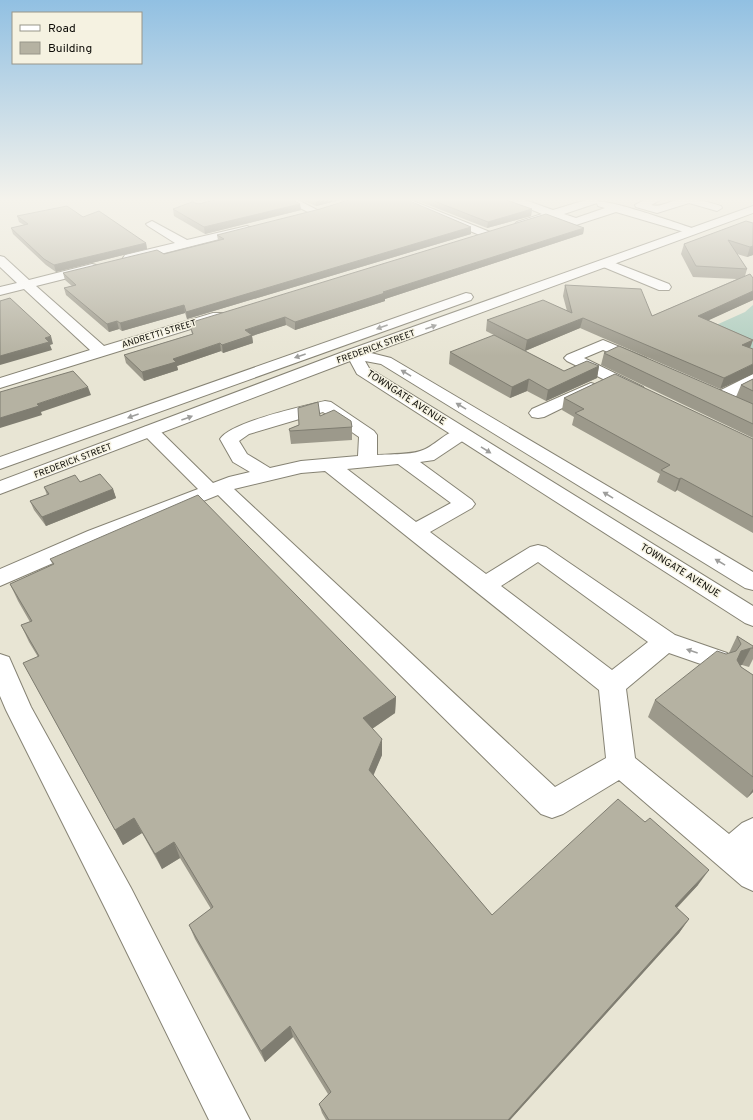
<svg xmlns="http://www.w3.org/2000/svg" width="753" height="1120" font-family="Overpass,sans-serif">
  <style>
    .green { fill: #b0cec0 }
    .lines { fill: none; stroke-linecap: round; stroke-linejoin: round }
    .minor-casing { stroke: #868374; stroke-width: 2 }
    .major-casing { stroke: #868374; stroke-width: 2 }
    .minor { fill: #fff; fill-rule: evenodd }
    .major { fill: #fff; fill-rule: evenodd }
    .wall { fill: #9c998b }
    .shaded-wall { fill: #7f7d71 }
    .building { fill: #b5b2a2; stroke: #7f7d71 }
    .oneway { fill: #9e9e9c }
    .labels { text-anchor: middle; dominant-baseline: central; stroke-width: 3; stroke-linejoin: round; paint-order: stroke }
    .far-street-label { font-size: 9px; fill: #0d0c07; stroke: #f5f2e1 }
    .street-label { font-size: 10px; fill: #0d0c07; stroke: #f5f2e1 }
  </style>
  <rect width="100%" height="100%" fill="#e8e5d4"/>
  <polygon class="green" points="753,305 753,349 705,330 745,312"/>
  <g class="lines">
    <g class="minor-casing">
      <g id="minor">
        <polygon points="282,199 296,199 321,212 320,214 312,214"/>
        <polygon points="393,199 408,199 490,232 492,234 486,237 482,236"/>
        <path d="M506,199H522L553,210L589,199H598L599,202C608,199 680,224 695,229L697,231L691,234L616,212L576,225L553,217L521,227L517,226L515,224L517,222L542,214ZM597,203L598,206L605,208L576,218L564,214Z"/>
        <path d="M646,199H662L651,205C662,208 670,200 681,199C695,198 707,202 721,206L722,208L717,211L689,203L657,213L636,207L635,205Z"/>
        <polygon points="152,221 187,240 247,226 253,229 251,231 129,262 125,261 123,258 125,255 175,243 148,226 146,224"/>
        <polygon points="0,256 4,257 29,280 92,264 96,265 98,268 96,271 36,286 104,346 213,313 223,313 225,316 223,319 0,388 0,378 90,350 24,289 0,295 0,287 17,283 0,267"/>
        <polygon points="605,259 669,284 671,287 669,290 659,290 601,266 599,263"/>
        <polygon points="603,340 646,358 649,361 646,364 636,364 603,350 584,358 643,387 645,390 643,393 637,395 631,393 567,361 564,358 567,355"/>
        <path d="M753,374V386C742,392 728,404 715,401L713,397L715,393Z"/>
        <polygon points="591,383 597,385 599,388 597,391 544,417 538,418 532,417 529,413 532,409"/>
        <path d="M325,401L331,402L374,431L377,435V455C389,454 413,455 423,450C438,444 450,426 467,430L470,434L467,438L434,460L420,462L472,500L475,504L472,508L430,532L486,574L530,547L538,545L546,547L675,635L727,653L731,660L727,667L718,670L669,653L626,689L635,758L729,834L742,823L753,818V891L742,886L619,780L563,814L552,818L541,814L218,495L104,541L0,586V569L88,531L198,489L144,435L141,431L144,427L150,426L156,427L213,483L229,477L250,472L233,462L220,439C231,422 303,406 325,401ZM323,412L359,437L358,456L301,461L270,468L247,454L239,441L249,434ZM398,464L451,503L416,522L347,469ZM325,471L599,690L606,758L555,787L234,489L301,473ZM538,562L648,642L612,670L501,586Z"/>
        <polygon points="0,654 9,657 31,707 131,888 250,1120 209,1120 107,912 6,710 0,696"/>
      </g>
    </g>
    <g class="major-casing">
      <g id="major">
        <polygon points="753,206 753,213 371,353 391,358 753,572 753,590 745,588 381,364 365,361 369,368 753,606 753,626 745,623 357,374 350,361 0,494 0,481 348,350"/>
        <polygon points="466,293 471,294 473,297 471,300 0,469 0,457"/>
      </g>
    </g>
    <use href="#minor" class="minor"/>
    <use href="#major" class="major"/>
  </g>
  <g class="wall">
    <polygon points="300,199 344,199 316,206"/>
    <polygon points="413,199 487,199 532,209 531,216 487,228"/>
    <polygon points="215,200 300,204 301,210 205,234 174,216 173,209"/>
    <polygon points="17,216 83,217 146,243 147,249 56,272 46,265 13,234 11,228 24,225 19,222"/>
    <polygon points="753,223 753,255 747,257 737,254 747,269 745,276 753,278 753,300 708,320 753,340 720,389 580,328 525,351 486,331 487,320 567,311 563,296 565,285 652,316 737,279 693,277 681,254 684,244"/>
    <polygon points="471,227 471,234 187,319 185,313 122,331 119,329 109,332 66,295 64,288 72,286 65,280 63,273 164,254 218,240 217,235"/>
    <polygon points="584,228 583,234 385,299 385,301 295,330 286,325 252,336 253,343 223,353 221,351 177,366 178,370 144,381 126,363 124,355 192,334 189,323"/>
    <polygon points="450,352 564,371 599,366 597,378 546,401 527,391 510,398 449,364"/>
    <polygon points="604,353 736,397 741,385 753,379 753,438 601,365"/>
    <polygon points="564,398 753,439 753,533 677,490 675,492 657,482 660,474 572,425 574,417 562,410"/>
    <polygon points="320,416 352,427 352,440 291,444 289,429"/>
    <polygon points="80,482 113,489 116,498 46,526 34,510 30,501 47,495 44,487"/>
    <polygon points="50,559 396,697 395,713 372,729 382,755 373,775 492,915 698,885 677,908 689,919 679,933 510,1120 326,1120 322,1113 319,1104 328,1094 293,1037 265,1062 195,939 189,925 211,909 180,858 162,869 142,833 123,845 23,663 38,657 29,642 21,625 30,622 18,601 10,584 53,565"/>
    <polygon points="737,636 753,646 753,659 749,667 742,665 740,665 741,667 753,675 753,792 747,798 648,717 655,700 726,654 729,654 729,653"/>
  </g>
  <g class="shaded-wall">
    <polygon points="319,199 344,199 316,206 316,200"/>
    <polygon points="300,204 301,210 205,234 204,227"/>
    <polygon points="532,209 531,216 487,228 488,222"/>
    <polygon points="471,227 471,234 187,319 186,312"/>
    <polygon points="584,228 583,234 385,299 385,301 295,330 295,322 383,292"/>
    <polygon points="146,243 147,249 56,272 54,265"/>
    <polygon points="753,246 753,255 747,257 750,247"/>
    <polygon points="753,291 753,300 694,327 698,316"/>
    <polygon points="184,305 185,313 122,331 120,323"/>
    <polygon points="285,317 286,325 252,336 253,343 223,353 222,345 245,330"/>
    <polygon points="583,318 580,328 525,351 527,340"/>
    <polygon points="117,321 119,329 109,332 107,324"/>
    <polygon points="51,336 53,344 50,345 52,350 0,365 0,356 45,338"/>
    <polygon points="753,340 749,351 742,345"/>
    <polygon points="220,343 221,351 177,366 178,370 144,381 142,372 173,359"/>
    <polygon points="753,364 753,374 720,389 724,378"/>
    <polygon points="599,366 597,378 546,401 548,390"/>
    <polygon points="529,379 527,391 510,398 512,387"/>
    <polygon points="88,387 91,395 41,412 42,415 0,428 0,418 37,404"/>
    <polygon points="681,478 677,490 675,492 679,479"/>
    <polygon points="113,489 116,498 46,526 42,517"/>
    <polygon points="751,648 742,665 732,668 741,651"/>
    <polygon points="396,697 395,713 363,735 363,718"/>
    <polygon points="382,739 382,755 369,786 369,770"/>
    <polygon points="753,789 753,792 747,798"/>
    <polygon points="134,818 142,833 123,845 115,830"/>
    <polygon points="174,842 180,858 162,869 155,854"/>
    <polygon points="709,870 698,885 665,920 675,906"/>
    <polygon points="689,919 679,933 510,1120 508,1120"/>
    <polygon points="290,1026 293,1037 265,1062 261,1051"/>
  </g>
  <g class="building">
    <polygon points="215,199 291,199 300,204 204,227 173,209 192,202 199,204 215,200"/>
    <polygon points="352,199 405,199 471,227 186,312 184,305 120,323 117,321 107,324 64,288 76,285 63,273 157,250 164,254 224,239 217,235 320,209"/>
    <polygon points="429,199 487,199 490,200 492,199 503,199 532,209 488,222"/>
    <polygon points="67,206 83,217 99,211 146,243 54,265 44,259 11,228 28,224 17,216"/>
    <polygon points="546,214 584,228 383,292 385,293 295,322 285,317 245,330 252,335 222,345 220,343 173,359 176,362 142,372 124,355 193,334 189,323"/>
    <polygon points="746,221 753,223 753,246 750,247 728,240 747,269 696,266 684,244"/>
    <polygon points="750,274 753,278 753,291 698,316 753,340 742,345 753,349 753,364 724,378 583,318 527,340 487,320 543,300 572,313 565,285 641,289 652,316"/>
    <polygon points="10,298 51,336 45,338 49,342 0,356 0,301"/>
    <polygon points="494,335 564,371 587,361 599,366 548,390 529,379 512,387 450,352"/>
    <polygon points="619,346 753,404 753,424 604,353"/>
    <polygon points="73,371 88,387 37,404 39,406 0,418 0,392"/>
    <polygon points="615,374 753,439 753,517 681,478 679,479 661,470 670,465 575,413 584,409 564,398"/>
    <polygon points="753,379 753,391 741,385"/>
    <polygon points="318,402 320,416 334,410 351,421 352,427 290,431 289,429 299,425 298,408"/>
    <polygon points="100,474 113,489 42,517 30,501 49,494 44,487 75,475 80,482"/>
    <polygon points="198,495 396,697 363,718 382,739 369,770 492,915 618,799 645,822 650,818 709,870 675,906 689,919 508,1120 329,1120 319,1104 331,1092 290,1026 261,1051 189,925 213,907 174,842 155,854 134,818 115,830 23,663 39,656 21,625 32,621 10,584 54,564 50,559"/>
    <polygon points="737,636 753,646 753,648 751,648 741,651 737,660 741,667 753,675 753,777 655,700 717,651 726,654 736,651 741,644"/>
  </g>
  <defs><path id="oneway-solid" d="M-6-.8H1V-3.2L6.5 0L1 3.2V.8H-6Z"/></defs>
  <g class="oneway">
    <use href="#oneway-solid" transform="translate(382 327) rotate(160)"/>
    <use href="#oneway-solid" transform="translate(431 327) rotate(-20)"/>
    <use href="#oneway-solid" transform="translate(300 356) rotate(161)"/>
    <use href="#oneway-solid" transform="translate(406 373) rotate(-149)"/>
    <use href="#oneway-solid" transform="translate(461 406) rotate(-149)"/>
    <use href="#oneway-solid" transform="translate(133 416) rotate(160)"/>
    <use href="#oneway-solid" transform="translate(187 418) rotate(-20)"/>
    <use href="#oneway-solid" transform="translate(486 450) rotate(32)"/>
    <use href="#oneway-solid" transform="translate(608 495) rotate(-149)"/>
    <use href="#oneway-solid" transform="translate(720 562) rotate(-149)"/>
    <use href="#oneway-solid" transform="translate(692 651) rotate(-161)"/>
  </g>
  <linearGradient id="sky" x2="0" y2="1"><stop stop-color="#91c0e2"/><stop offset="0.56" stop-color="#f5f3ec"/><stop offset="1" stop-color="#f5f3ec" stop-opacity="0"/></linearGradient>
  <rect width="753" height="356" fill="url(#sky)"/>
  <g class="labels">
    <g class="far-street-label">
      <text transform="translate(159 334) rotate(-17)">ANDRETTI STREET</text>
      <text transform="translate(376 347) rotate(-20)">FREDERICK STREET</text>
      <text transform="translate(73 461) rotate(-21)">FREDERICK STREET</text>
    </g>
    <g class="street-label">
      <text transform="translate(406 398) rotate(33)">TOWNGATE AVENUE</text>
      <text transform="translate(680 571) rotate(32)">TOWNGATE AVENUE</text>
    </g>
  </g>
  <rect x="12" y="12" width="130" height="52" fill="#f5f2e1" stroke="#98968a"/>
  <rect x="20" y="25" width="20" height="6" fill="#ffffff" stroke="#98968a"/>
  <text x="48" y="32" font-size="12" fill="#0d0c07">Road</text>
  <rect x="20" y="42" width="20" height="12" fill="#b5b2a2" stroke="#98968a"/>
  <text x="48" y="52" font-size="12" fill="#0d0c07">Building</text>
</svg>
